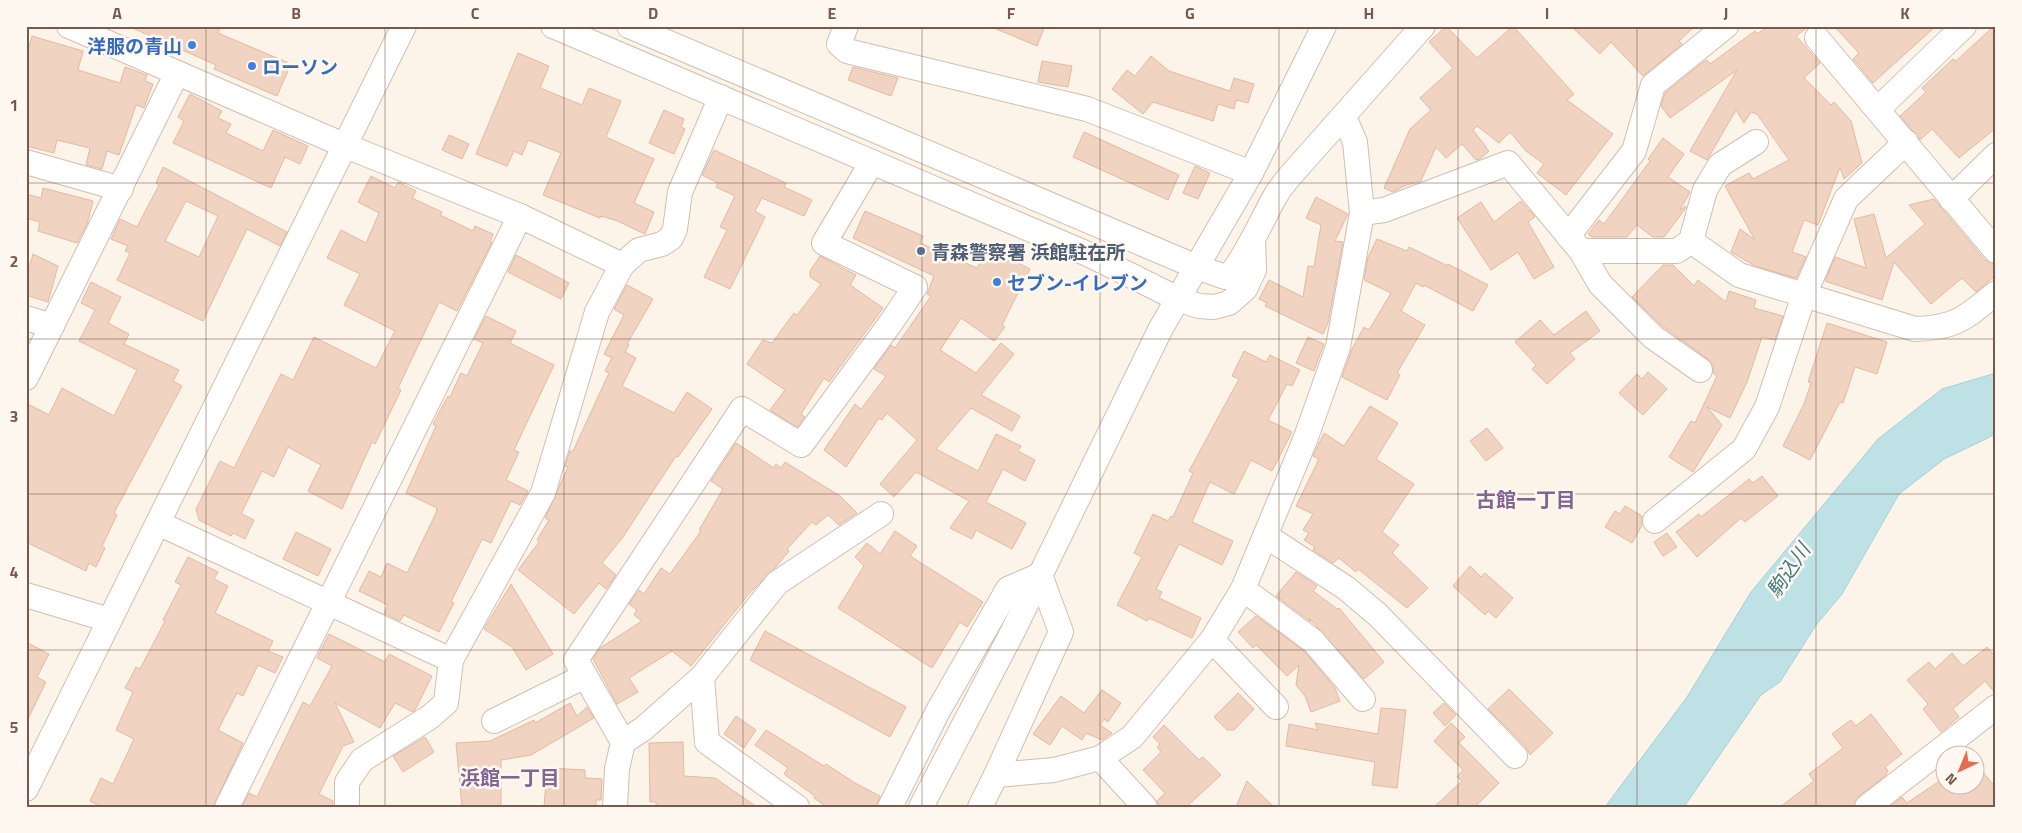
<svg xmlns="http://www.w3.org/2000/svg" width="2022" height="833" font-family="'Titillium Web','Noto Sans JP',sans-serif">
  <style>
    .water { fill: #bee1e6; stroke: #a4d1d7 }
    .building { fill: #f1d3c1; stroke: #e3b9a2; fill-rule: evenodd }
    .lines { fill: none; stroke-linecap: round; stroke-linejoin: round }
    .minor-casing { stroke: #d1beb1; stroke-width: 26 }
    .minor { stroke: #fff; stroke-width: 24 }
    .grid { fill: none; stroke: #775a4d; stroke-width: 1; stroke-opacity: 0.55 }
    .shop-dot { fill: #3f7fe0; stroke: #fff8f0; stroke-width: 2 }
    .service-dot { fill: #5c6f8a; stroke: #fff8f0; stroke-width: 2 }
    .labels { text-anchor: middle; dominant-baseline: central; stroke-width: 5; stroke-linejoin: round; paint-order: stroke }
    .shop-label { font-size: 19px; font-weight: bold; fill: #366cbe; stroke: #fff8f0; text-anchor: start }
    .service-label { font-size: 19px; font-weight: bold; fill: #4e5e75; stroke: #fff8f0; text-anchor: start }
    .neighbourhood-label { font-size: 20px; font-weight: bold; fill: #826592; stroke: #fff8f0 }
    .water-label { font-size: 20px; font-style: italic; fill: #437a82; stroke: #fff8f0 }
    .neatline { fill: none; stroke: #775a4d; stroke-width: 2 }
    .grid-label { font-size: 16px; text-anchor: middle; font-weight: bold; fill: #775a4d }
  </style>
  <rect width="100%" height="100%" fill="#fcf4e9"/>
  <polygon class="water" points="1996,373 1996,434 1944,459 1899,494 1842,594 1816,625 1780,682 1761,695 1684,807 1605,807 1687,697 1751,592 1878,439 1942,389"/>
  <g class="building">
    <polygon points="128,26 221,26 218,33 291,64 277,96 214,69 216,65"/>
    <polygon points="989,26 1045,26 1037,46"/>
    <polygon points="1446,26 1477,58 1513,26 1574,94 1567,100 1613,134 1566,195 1537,173 1544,164 1526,151 1510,132 1499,143 1477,126 1473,130 1489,151 1480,159 1476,160 1462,144 1446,158 1436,147 1421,181 1404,186 1393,192 1384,188 1410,129 1431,110 1420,98 1453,68 1429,42"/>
    <polygon points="1571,26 1695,26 1679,41 1682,44 1643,76 1611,42 1600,54"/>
    <polygon points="1768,26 1809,26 1796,36 1820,63 1804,78 1831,105 1834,102 1851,121 1862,163 1844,179 1840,167 1818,225 1804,220 1792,252 1806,257 1796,278 1755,266 1731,252 1740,229 1755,240 1725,186 1749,173 1753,179 1789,160 1757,114 1751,112 1744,123 1736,110 1707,160 1690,151 1737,70 1670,118 1661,106 1665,93 1702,63 1707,60 1710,64 1755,31 1757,34"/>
    <polygon points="1834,26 1936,26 1873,83 1853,59 1859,53"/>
    <polygon points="1994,26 1996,26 1996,128 1959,158 1932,129 1920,140 1900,116 1926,92 1922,88 1953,59 1956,61"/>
    <polygon points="32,36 83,51 78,70 120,83 125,67 147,75 145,81 153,84 144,108 136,105 119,155 107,151 102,169 86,165 90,148 57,140 54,153 26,146 26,46 29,47"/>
    <polygon points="518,53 549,66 540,88 582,105 589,88 621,101 606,137 654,159 634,203 654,212 645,234 615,220 601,216 600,218 543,195 561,153 528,140 522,155 514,151 507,166 476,154"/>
    <polygon points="1151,56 1169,71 1230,91 1234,78 1254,84 1248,103 1236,100 1234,109 1218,104 1213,121 1153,102 1143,114 1112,89 1127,70 1135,76"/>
    <polygon points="1042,61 1072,66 1068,87 1038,82"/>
    <polygon points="853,67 898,78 891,96 848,80"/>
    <polygon points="190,94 222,111 218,118 231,124 226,133 263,151 273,130 308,146 300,164 285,157 271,188 173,143 184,121 178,117"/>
    <polygon points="664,110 684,119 681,127 685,129 674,154 649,143"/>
    <polygon points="1084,132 1179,175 1168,200 1073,157"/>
    <polygon points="449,135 469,144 462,159 442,150"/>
    <polygon points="1663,138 1684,154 1668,177 1690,192 1680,210 1686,206 1685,209 1664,237 1653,237 1637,225 1627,237 1592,237 1588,234 1599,220 1604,224 1650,161 1648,159"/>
    <polygon points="714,150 786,183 784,187 812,200 804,216 762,198 755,211 765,217 730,289 704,277 727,230 720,227 735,196 716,187 718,183 702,175"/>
    <polygon points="1195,166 1210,173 1198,199 1183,193"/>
    <path d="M163,167L287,232L280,246L247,229L203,321L117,280L130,253L125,251L128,246L111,239L120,219L137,227L159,185L156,183ZM186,201L218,216L199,257L165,241Z"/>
    <polygon points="371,176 395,188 398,182 416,191 412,198 442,212 440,215 473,231 475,226 493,234 490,242 492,242 457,311 439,302 398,388 401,390 375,444 372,442 342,509 308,491 321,465 288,447 274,477 262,471 242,512 242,514 254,520 245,539 233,533 231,536 199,520 196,509 220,461 234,468 281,374 293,380 314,337 376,368 395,331 344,305 360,274 327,258 341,230 366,243 379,213 358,202"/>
    <polygon points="43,188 93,201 87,224 77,243 38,231 40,222 26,218 26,194 41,198"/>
    <polygon points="1316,197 1348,214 1335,241 1343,242 1328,323 1323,334 1265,306 1267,303 1259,299 1269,280 1303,297 1308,266 1314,267 1321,225 1306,218"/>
    <polygon points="1934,199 1985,260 1996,264 1996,275 1976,292 1962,278 1931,304 1894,262 1882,300 1825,281 1835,257 1866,268 1854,219 1874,214 1886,258 1925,224 1909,205"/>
    <polygon points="1521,201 1535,217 1528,222 1554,267 1534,279 1518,252 1491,270 1457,218 1481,202 1494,222"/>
    <polygon points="865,211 923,236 920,243 977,268 988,247 1030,269 1002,325 1005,327 994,341 961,318 940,350 976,373 1001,343 1014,354 981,395 1020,416 1012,431 971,408 936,449 978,471 996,434 1021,446 1018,451 1035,460 1025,481 1003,469 986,502 1026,523 1012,549 976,530 972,539 950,528 969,501 916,472 894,497 880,484 917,440 887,413 882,420 879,418 846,467 824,450 855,404 861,409 886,376 874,369 891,345 895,348 931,296 927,294 934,276 853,238"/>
    <polygon points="1377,239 1407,251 1409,247 1448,266 1448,264 1488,285 1473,311 1424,285 1423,287 1416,283 1401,311 1425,325 1397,373 1400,375 1387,400 1342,377 1352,349 1364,327 1369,330 1391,293 1364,280 1368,257"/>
    <polygon points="33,254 58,266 48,302 26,295 26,264 30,265"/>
    <polygon points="516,255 569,283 561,299 508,272"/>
    <polygon points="820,256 856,275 850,285 883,308 829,382 824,378 801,414 805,417 797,427 770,410 785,390 747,364 763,340 772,343 794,313 797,315 821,284 810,277 810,271"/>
    <polygon points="1663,265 1673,265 1694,286 1698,280 1726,302 1729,291 1756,300 1754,308 1783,316 1775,340 1762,337 1747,382 1730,418 1707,407 1722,425 1693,472 1669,457 1691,421 1695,423 1717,376 1713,373 1713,365 1708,359 1662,326 1632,297"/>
    <polygon points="91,282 121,297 108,323 129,334 124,344 179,370 173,381 182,386 114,513 117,515 102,546 105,548 96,567 89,563 86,571 26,542 26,403 49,415 62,388 114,416 137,370 79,341 95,310 81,303"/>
    <polygon points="627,285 653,299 627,344 629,345 625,352 636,358 622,386 674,413 687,392 712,409 678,457 676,456 623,537 602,563 616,575 606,589 599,583 574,614 518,570 539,542 537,540 549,520 545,518 568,467 565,466 570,451 573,451 609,373 605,371 612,358 604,354 624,315 614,309"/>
    <polygon points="1586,311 1600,331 1570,353 1575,359 1547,384 1532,369 1536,365 1515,342 1540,320 1554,335"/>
    <polygon points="486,316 516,331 510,343 554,365 514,450 519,452 506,480 528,491 520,505 511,501 491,543 482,539 451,602 454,603 439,632 404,615 400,621 384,613 388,605 359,591 369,571 381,577 387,563 407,573 436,513 437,508 406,493 436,426 433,424 448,396 450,397 461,373 467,376 483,343 474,339"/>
    <polygon points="1827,323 1887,342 1877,374 1855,367 1843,403 1840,402 1810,460 1783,446 1804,404 1811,383 1808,382"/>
    <polygon points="1308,337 1324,344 1314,371 1296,363"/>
    <polygon points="1244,351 1266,362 1270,355 1300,370 1292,386 1287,384 1268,420 1292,432 1272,471 1251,460 1234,494 1210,482 1192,522 1233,541 1222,565 1179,544 1156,589 1162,592 1159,598 1201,618 1192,638 1149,618 1147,621 1117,605 1142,557 1134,553 1153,514 1168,521 1171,516 1173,517 1193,473 1189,471 1239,379 1232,376"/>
    <polygon points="1648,372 1667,389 1643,415 1619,393 1637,374 1642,379"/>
    <polygon points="1370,406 1398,423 1376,459 1414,484 1382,532 1399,545 1392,553 1428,588 1407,608 1358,569 1356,572 1339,558 1333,563 1313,550 1315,547 1304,540 1309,533 1303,530 1313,514 1296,506 1319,459 1313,456 1324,433 1344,446"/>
    <polygon points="1487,428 1503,448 1486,461 1470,441"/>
    <polygon points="736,443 774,468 776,464 781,468 785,462 840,496 857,513 839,525 828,515 816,525 812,522 787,549 789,551 775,568 748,595 691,666 672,651 629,678 638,692 617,704 593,659 600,648 642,621 634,615 637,610 629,604 639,590 644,594 661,568 670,574 701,531 699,530 723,489 711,481"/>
    <polygon points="1762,476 1778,496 1745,522 1741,518 1697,557 1676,532 1699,514 1701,517 1749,479 1753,483"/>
    <polygon points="1625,506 1642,516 1642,525 1632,543 1605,527 1615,511 1620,514"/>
    <polygon points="895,531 917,546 910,556 983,602 967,627 960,622 932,668 838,608 864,566 855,557 867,543 880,554"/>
    <polygon points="296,532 331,549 318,576 283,559"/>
    <polygon points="1667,533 1677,547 1663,556 1654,542"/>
    <polygon points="188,557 218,572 214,579 228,586 215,613 273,641 268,651 283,657 275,673 258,665 243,696 237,693 218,730 243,743 213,807 102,807 90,801 101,778 113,784 134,739 116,730 133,692 125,688 136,667 140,669 165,621 163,620 181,585 175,582"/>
    <polygon points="1470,566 1481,577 1485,573 1513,598 1496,618 1488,611 1485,615 1453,586"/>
    <polygon points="1296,572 1317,586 1313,591 1337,609 1339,608 1384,662 1364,679 1309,618 1311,622 1276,596"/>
    <polygon points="511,584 553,654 526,670 512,647 484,629"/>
    <polygon points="1256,616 1304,651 1335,688 1340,701 1311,712 1305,696 1296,685 1299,665 1287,676 1256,645 1253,648 1238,632"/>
    <polygon points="765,631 906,707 890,737 750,660"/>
    <polygon points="329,634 385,662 389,654 432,676 415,710 413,712 395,703 380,728 335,703 354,742 343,746 319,794 333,801 333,807 242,807 249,793 257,797 303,702 310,706 332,666 317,658"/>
    <polygon points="26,642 49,654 37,677 46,682 26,723"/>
    <polygon points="1987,647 1996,658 1996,694 1985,681 1953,709 1959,717 1941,732 1923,709 1928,704 1907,680 1929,662 1935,669 1952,653 1963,666"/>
    <polygon points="1509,689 1553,733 1530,755 1525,746 1488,709"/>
    <polygon points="1102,690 1121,703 1108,722 1104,719 1100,725 1112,733 1102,740 1086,733 1082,740 1062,726 1050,745 1033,734 1061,696 1084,713"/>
    <polygon points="1238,693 1254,709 1234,730 1227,730 1214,717"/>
    <polygon points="570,703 577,716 587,707 594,718 531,755 501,760 501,807 462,807 456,743 490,741 534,720 535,723"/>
    <polygon points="1444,703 1456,715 1445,726 1433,713"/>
    <polygon points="1381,708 1406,710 1397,788 1372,785 1375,762 1286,746 1289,724 1318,730 1315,723 1378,734"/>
    <polygon points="1871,714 1902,754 1885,767 1888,771 1885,776 1859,796 1854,807 1780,807 1814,781 1809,774 1843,748 1832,734 1851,720 1856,726"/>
    <polygon points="736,716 756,730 744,748 724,734"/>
    <polygon points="1451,723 1465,737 1459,743 1499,783 1475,807 1434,807 1462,781 1457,777 1463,770 1434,741"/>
    <polygon points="1164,725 1199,760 1203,757 1221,775 1186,807 1158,807 1157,801 1165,793 1143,770 1161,752 1157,747 1160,744 1153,737"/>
    <polygon points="766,730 824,766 826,764 855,783 880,796 876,807 827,807 814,798 815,796 784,774 788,768 755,745"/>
    <polygon points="425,737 434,752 403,772 393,756"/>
    <polygon points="683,742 684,776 715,778 757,807 656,807 656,802 650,802 649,743"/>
    <polygon points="1974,761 1996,788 1996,807 1890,807 1902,797 1907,803 1944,778 1944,786 1974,786"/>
    <polygon points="547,768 585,770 585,778 602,779 601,800 596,800 596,807 544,807"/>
    <polygon points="1247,781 1274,807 1236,807"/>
  </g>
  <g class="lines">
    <g class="minor-casing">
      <g id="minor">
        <polyline points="69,26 346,146 520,216 622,265"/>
        <polyline points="553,26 1090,255 1178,299 1199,306 1214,307 1229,303 1245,289 1254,270 1253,239"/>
        <path d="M629,26L1197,267L1225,277C1240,271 1266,211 1276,195C1280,188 1285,182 1290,176L1423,26"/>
        <polyline points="846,26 839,44 847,51 1087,109 1251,173"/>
        <polyline points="1817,38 1996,251"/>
        <polyline points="1878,109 1964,26"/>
        <path d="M1756,142L1720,165L1705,190L1691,241L1739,275L1915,329C1956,328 1965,318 1996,293"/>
        <polyline points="26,162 121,189"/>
        <polyline points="1951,199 1996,155"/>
        <polyline points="1362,213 1384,210 1508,163 1581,251 1600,284 1653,337 1700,370"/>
        <polyline points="1568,236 1634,151 1653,85 1726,26"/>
        <polyline points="1581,251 1677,251 1691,241"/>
        <polyline points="26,318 52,326"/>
        <polyline points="26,378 177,73"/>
        <polyline points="1655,521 1744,449 1767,407 1804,295 1846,199 1906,142"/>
        <polyline points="158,523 451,660"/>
        <polyline points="1266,536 1346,588 1378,615 1515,756"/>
        <polyline points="1243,589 1313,641 1363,699"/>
        <polyline points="26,595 109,620"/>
        <polyline points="1212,640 1276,707"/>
        <polyline points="702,677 707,742 797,807"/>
        <polyline points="494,721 585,676"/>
        <polyline points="623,742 576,660 742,409 801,445 890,324 915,287 824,243 872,162"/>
        <polyline points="1100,758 1145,807"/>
        <polyline points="996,775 1054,770 1100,758 1132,737 1212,640 1243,589 1305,440 1338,347 1362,213 1355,142 1344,117"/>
        <polyline points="26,789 404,26"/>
        <polyline points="227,807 520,216"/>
        <polyline points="347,807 347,782 362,760 430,717 446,703 451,660 543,493 597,312 622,265 639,250 662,244 671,238 675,229 680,192 721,97"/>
        <polyline points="615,807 617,769 623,742 643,729 702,677 777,583 881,514"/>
        <polyline points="890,807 938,711 1008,589 1040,575 1061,632 996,775 980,807"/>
        <polyline points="921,807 1013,631 1161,328 1251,173 1324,26"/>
        <polyline points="1867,807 1996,707"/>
      </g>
    </g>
    <use href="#minor" class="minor"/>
  </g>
  <path class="grid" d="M206,26V807M385,26V807M564,26V807M743,26V807M922,26V807M1100,26V807M1279,26V807M1458,26V807M1637,26V807M1816,26V807M26,183H1996M26,339H1996M26,494H1996M26,650H1996"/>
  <g class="shop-dot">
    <circle cx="192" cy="45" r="5"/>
    <circle cx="252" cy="66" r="5"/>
    <circle cx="997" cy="282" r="5"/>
  </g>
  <circle class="service-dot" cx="921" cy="251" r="5"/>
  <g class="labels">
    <g class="shop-label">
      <text x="182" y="45" text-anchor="end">洋服の青山</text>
      <text x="262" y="66">ローソン</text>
      <text x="1007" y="282">セブン-イレブン</text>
    </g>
    <g class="service-label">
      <text x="931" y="251">青森警察署 浜館駐在所</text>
    </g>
    <g class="neighbourhood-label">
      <text x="1526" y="499">古館一丁目</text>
      <text x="510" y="777">浜館一丁目</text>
    </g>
    <g class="water-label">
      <text transform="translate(1788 570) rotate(-56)">駒込川</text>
    </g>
  </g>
  <rect width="2022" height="833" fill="none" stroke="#fff8f0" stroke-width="55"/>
  <g transform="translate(1960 770) rotate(224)"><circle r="24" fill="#fff8f0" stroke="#c9b9af"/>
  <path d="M0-4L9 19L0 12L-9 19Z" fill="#e26e52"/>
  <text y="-8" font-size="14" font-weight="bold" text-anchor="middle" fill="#775a4d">N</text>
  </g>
  <rect x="28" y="28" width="1966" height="778" class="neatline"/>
  <g class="grid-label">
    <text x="117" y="19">A</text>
    <text x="296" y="19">B</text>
    <text x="475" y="19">C</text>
    <text x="653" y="19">D</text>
    <text x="832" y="19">E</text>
    <text x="1011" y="19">F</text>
    <text x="1190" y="19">G</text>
    <text x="1369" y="19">H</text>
    <text x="1547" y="19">I</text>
    <text x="1726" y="19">J</text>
    <text x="1905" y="19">K</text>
    <text x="14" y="111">1</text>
    <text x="14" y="267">2</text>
    <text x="14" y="422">3</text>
    <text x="14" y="578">4</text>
    <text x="14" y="733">5</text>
  </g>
</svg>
